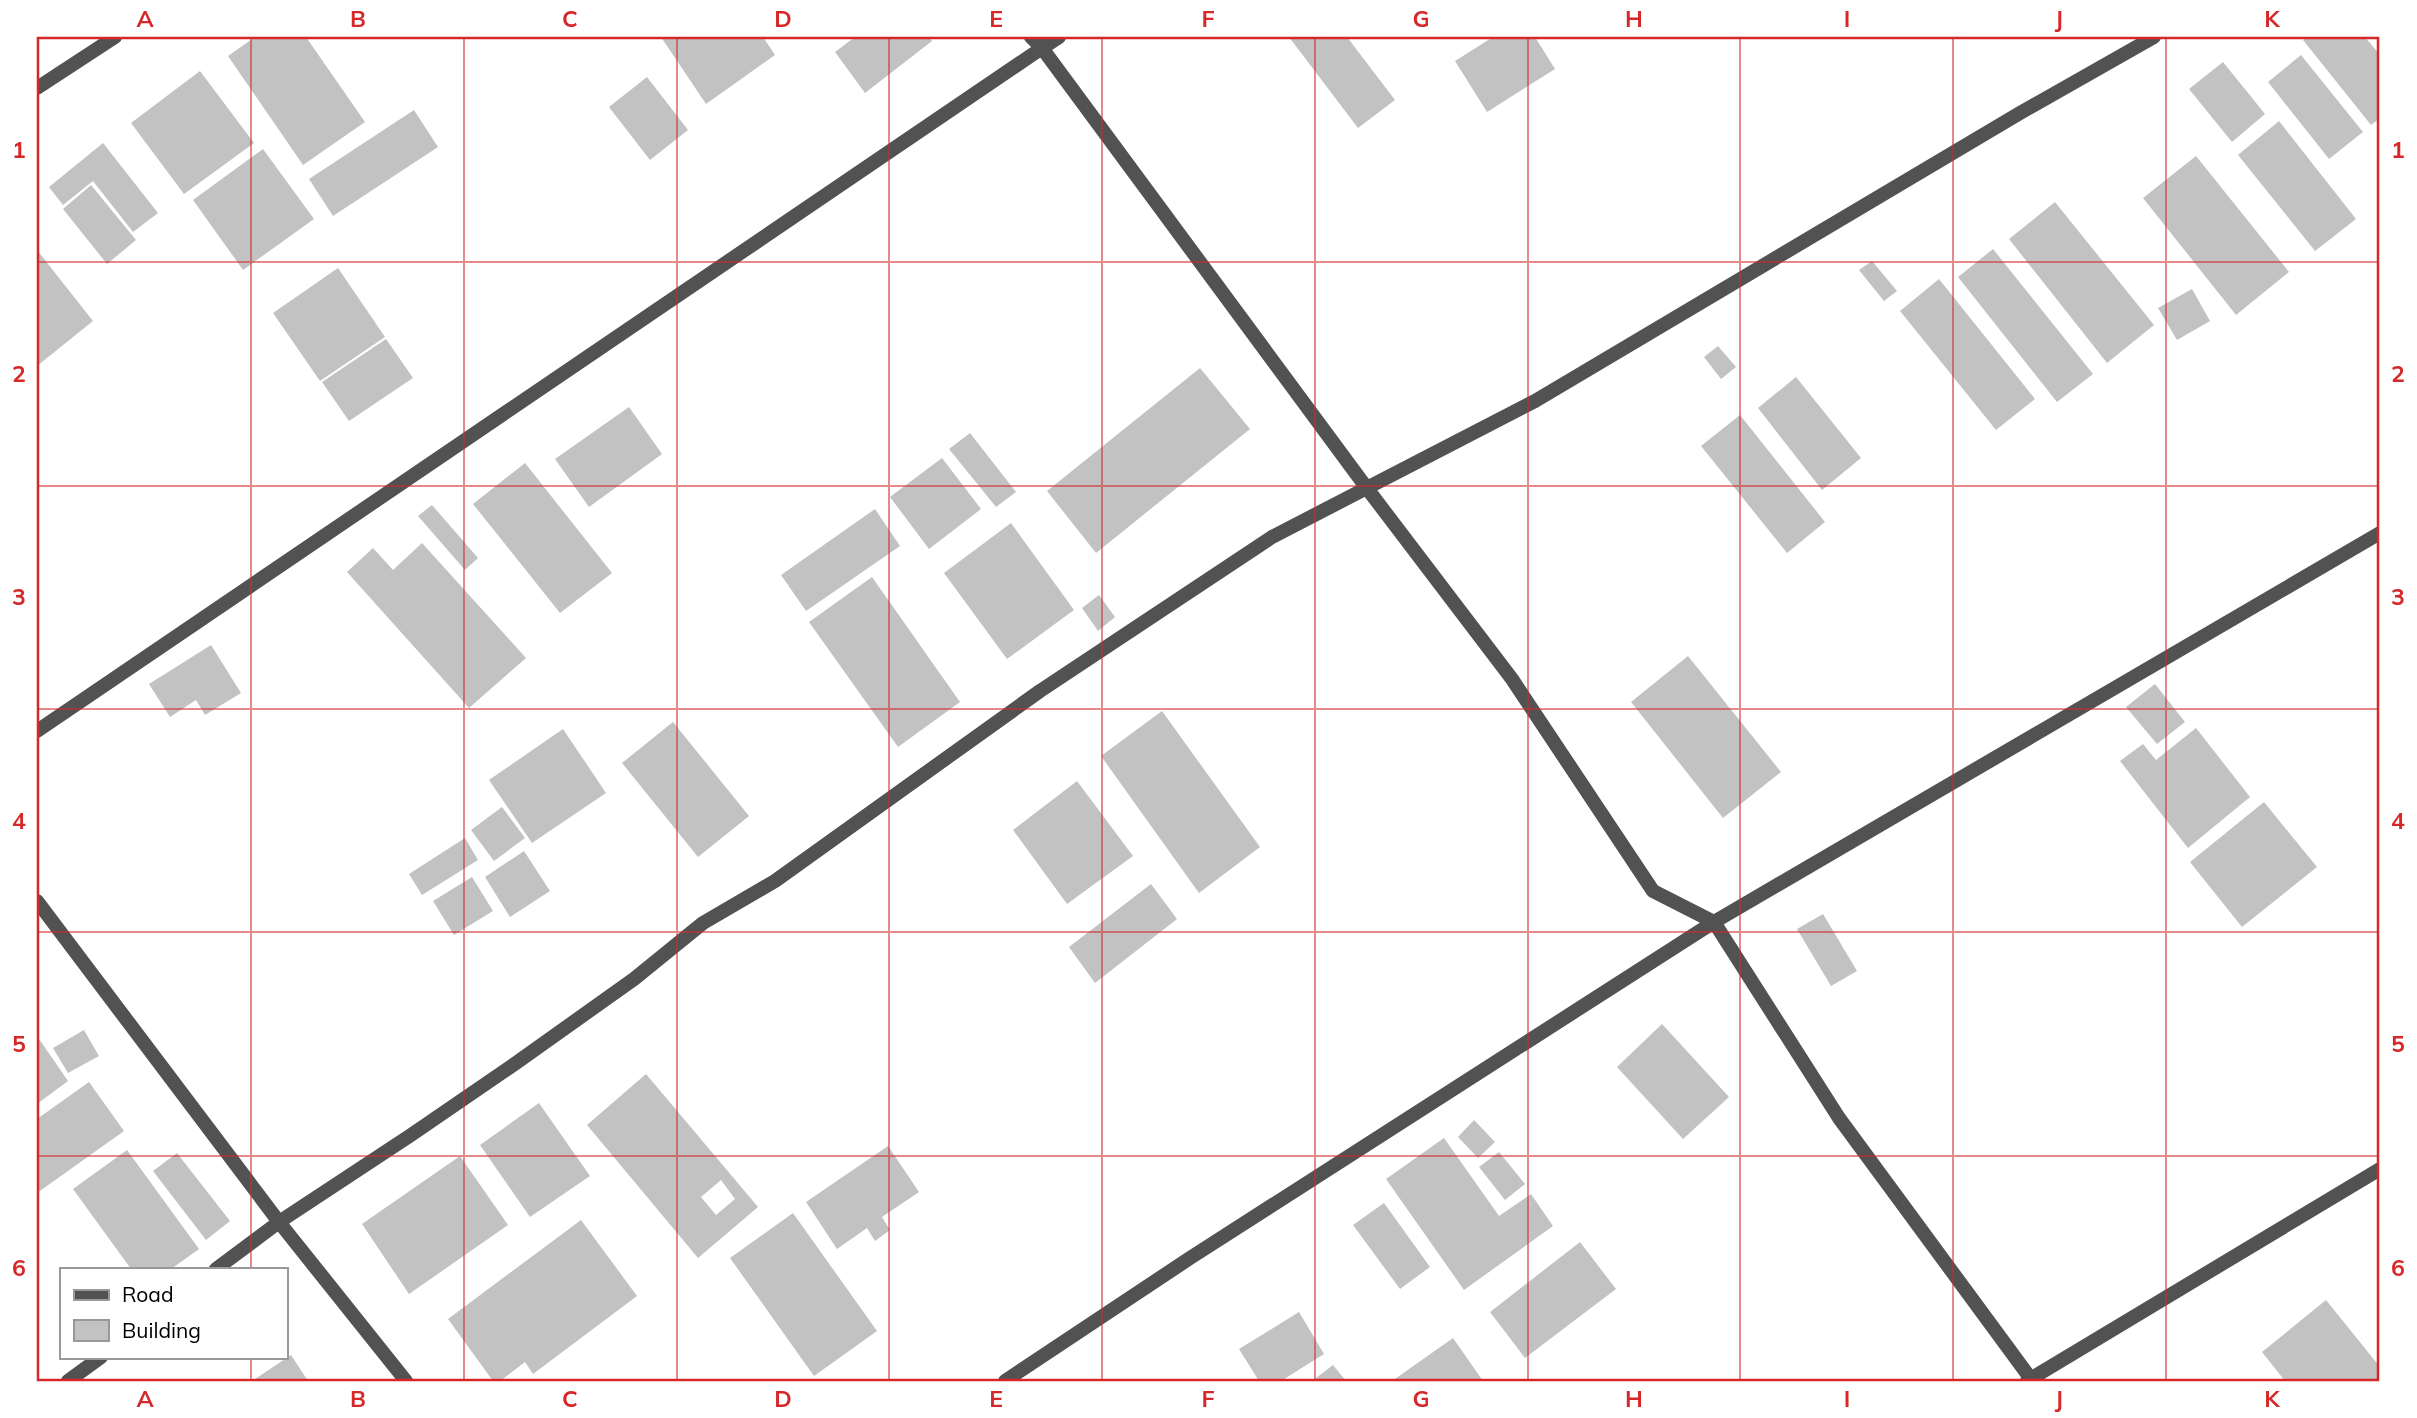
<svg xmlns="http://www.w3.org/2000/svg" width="2417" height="1418" font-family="Mulish,sans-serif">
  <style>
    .building { fill: #c2c2c2; fill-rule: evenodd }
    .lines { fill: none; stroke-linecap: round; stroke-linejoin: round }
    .minor { stroke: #525252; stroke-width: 14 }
    .tertiary { stroke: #525252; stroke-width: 14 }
    .grid { fill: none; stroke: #d62828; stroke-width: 2; stroke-opacity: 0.55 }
    .neatline { fill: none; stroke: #d62828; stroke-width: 2.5 }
    .grid-label { font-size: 23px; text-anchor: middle; font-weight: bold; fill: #d62828 }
  </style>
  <rect width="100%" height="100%" fill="#fff"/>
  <g class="building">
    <polygon points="255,37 306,37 365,122 303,165 228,56"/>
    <polygon points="661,37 763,37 775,55 706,104"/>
    <polygon points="855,37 929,37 932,41 865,93 835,52"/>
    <polygon points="1289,37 1347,37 1395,100 1358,128"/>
    <polygon points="1493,37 1535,37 1555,69 1487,112 1455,61"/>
    <polygon points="2307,37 2365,37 2380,55 2380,118 2371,125 2303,40"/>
    <polygon points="2301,55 2363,132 2329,159 2268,82"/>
    <polygon points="2223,62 2265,114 2232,142 2189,89"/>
    <polygon points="200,71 254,143 184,194 131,123"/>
    <polygon points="647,77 688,130 650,160 609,107"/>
    <polygon points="414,110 438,147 333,216 309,179"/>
    <polygon points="2279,121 2356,219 2315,251 2238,155"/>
    <polygon points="103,143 158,213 133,232 93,181 63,205 49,187"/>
    <polygon points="263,149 314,219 243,270 193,200"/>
    <polygon points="2196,156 2289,272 2236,315 2143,198"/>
    <polygon points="91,185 136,240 107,264 63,209"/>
    <polygon points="2055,202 2154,325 2107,363 2009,239"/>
    <polygon points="1993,249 2093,374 2057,402 1958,277"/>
    <polygon points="37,250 93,321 37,366"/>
    <polygon points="1872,261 1897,291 1884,301 1859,270"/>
    <polygon points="338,268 385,337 320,381 273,313"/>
    <polygon points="1939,279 2035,399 1996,430 1900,311"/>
    <polygon points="2192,289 2210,321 2177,340 2158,308"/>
    <polygon points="386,339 413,378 349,421 322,382"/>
    <polygon points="1718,346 1736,367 1721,379 1704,357"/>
    <polygon points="1200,368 1250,429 1096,553 1047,491"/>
    <polygon points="1796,377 1861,458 1822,490 1758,408"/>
    <polygon points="629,407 662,454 589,507 555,459"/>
    <polygon points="1740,415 1825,522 1787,553 1701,446"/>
    <polygon points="970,433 1016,492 996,507 949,449"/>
    <polygon points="942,458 981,509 929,549 890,497"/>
    <polygon points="525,463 612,573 560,613 473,504"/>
    <polygon points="432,505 478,558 465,570 418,516"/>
    <polygon points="875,509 900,546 806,611 781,575"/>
    <polygon points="1011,523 1074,610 1007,659 944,573"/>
    <polygon points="422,543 526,658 469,708 347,572 373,548 393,570"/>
    <polygon points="872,577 960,702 898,747 809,622"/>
    <polygon points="1099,595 1115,617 1098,631 1082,608"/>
    <polygon points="211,645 241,693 205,715 196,700 170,717 149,684"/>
    <polygon points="1688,656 1781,772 1723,818 1631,702"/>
    <polygon points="2155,684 2185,722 2157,744 2126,707"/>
    <polygon points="1162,711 1260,847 1199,893 1101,756"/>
    <polygon points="673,722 749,816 698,857 622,763"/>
    <polygon points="2196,728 2250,797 2188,848 2120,761 2143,744 2156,760"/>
    <polygon points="563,729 606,793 532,843 489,780"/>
    <polygon points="1077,781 1133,856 1067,904 1013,830"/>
    <polygon points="2264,802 2317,867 2242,927 2190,862"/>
    <polygon points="502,807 525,838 494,861 471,830"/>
    <polygon points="465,838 478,860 422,895 409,874"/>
    <polygon points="524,851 550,891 510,917 485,877"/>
    <polygon points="472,877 493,911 454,935 433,901"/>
    <polygon points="1151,884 1177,919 1095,983 1069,947"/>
    <polygon points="1823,914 1857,971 1831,986 1797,929"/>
    <polygon points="1662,1024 1729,1097 1683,1139 1617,1067"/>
    <polygon points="84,1030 99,1056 68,1073 53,1048"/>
    <polygon points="37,1036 68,1081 37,1104"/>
    <path d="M646,1074L758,1207L698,1258L587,1125ZM721,1180L735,1199L716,1215L701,1197Z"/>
    <polygon points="89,1082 124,1131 37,1193 37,1119"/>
    <polygon points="539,1103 590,1176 530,1217 480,1145"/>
    <polygon points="1474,1120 1495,1142 1478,1158 1458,1137"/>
    <polygon points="1444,1138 1499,1216 1531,1194 1553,1226 1464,1290 1386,1179"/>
    <polygon points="888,1146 919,1192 882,1217 890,1230 875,1241 867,1228 837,1249 806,1202"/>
    <polygon points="127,1150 199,1249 171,1269 131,1269 73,1189"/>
    <polygon points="1499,1152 1525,1184 1505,1200 1479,1167"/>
    <polygon points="177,1153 230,1221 206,1240 153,1171"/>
    <polygon points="460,1156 508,1225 409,1294 362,1224"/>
    <polygon points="1384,1203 1430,1267 1400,1289 1353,1225"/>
    <polygon points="793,1213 877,1331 814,1376 730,1258"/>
    <polygon points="581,1220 637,1296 533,1374 525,1362 500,1381 493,1381 448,1319"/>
    <polygon points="1580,1242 1616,1289 1525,1358 1490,1312"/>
    <polygon points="2326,1300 2380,1367 2380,1381 2285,1381 2262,1352"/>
    <polygon points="1299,1312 1324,1354 1281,1381 1259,1381 1239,1349"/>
    <polygon points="1453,1338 1483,1381 1392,1381"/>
    <polygon points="291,1355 308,1381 252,1381"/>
    <polygon points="1333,1365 1346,1381 1312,1381"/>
  </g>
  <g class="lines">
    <g class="minor">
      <polyline points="1059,37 1042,48 1366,487 1512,679 1653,891 1714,922 1839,1118 2031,1379"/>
      <polyline points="37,88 115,37"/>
      <polyline points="37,731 1042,48 1031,37"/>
      <polyline points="37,901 279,1222 406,1381"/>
      <polyline points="1005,1381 1190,1258 1714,922 2380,533"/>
    </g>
    <g class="tertiary">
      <polyline points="216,1269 279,1222 411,1135 516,1063 634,979 703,923 775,881 1040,691 1272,537 1535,401 2020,113 2154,37"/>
      <polyline points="68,1381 101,1357"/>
      <polyline points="2027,1381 2380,1169"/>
    </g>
  </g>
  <path class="grid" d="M251,37V1269M464,37V1381M677,37V1381M889,37V1381M1102,37V1381M1315,37V1381M1528,37V1381M1740,37V1381M1953,37V1381M2166,37V1381M37,262H2380M37,486H2380M37,709H2380M37,932H2380M37,1156H2380M251,1357V1381"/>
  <rect width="2417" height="1418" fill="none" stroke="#ffffff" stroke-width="77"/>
  <rect x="60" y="1268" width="228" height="91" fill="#ffffff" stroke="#999999" stroke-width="2"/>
  <rect x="74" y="1290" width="35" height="10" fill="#525252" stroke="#999999" stroke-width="2"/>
  <text x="122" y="1302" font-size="21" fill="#000000">Road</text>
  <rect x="74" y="1320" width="35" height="21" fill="#c2c2c2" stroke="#999999" stroke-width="2"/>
  <text x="122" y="1338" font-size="21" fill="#000000">Building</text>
  <rect x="38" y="38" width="2340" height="1342" class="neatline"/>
  <g class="grid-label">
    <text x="145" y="27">A</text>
    <text x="358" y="27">B</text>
    <text x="570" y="27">C</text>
    <text x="783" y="27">D</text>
    <text x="996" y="27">E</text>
    <text x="1208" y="27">F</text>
    <text x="1421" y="27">G</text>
    <text x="1634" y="27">H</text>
    <text x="1847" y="27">I</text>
    <text x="2059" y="27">J</text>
    <text x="2272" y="27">K</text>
    <text x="19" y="158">1</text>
    <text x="2398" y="158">1</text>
    <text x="19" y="382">2</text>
    <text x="2398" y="382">2</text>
    <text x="19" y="605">3</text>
    <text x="2398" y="605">3</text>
    <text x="19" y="829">4</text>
    <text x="2398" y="829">4</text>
    <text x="19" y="1052">5</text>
    <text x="2398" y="1052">5</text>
    <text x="19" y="1276">6</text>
    <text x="2398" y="1276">6</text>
    <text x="145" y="1407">A</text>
    <text x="358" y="1407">B</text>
    <text x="570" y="1407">C</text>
    <text x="783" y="1407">D</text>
    <text x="996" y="1407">E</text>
    <text x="1208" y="1407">F</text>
    <text x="1421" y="1407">G</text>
    <text x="1634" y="1407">H</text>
    <text x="1847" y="1407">I</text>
    <text x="2059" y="1407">J</text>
    <text x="2272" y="1407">K</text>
  </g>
</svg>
